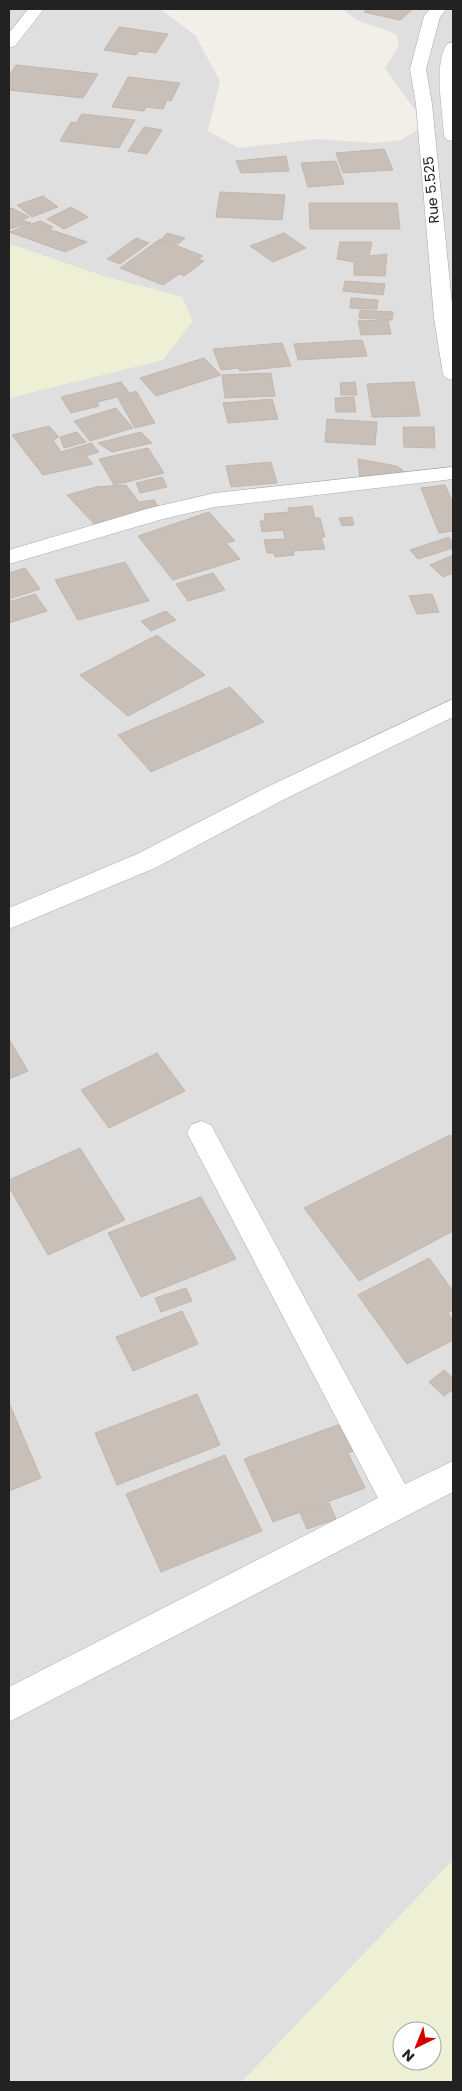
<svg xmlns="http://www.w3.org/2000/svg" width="462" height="2091" font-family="Poppins,sans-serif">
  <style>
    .residential { fill: #e0dfdf }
    .farmland { fill: #eef0d5; fill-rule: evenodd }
    .building { fill: #c7bfb8; stroke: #c4b6ab }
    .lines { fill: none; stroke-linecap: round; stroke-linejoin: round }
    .minor-casing { stroke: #a9a9a9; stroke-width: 1 }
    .minor { fill: #fff; fill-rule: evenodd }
    .labels { text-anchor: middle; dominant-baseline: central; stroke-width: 4; stroke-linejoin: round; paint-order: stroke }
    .far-street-label { font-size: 14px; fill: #222; stroke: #fff }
  </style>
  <rect width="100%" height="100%" fill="#f2efe9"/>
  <polygon class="residential" points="9,9 160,9 195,35 220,81 208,131 239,148 316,139 376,143 401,140 418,130 419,116 385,68 399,46 396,34 357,20 342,9 453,9 453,1860 242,2082 9,2082 9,398 50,387 100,275 9,244"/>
  <g class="farmland">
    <polygon points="9,244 100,275 182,297 193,321 163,360 9,398"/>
    <path d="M453,1860V2082H242ZM402,2031H432V2061H402Z"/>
  </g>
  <g class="building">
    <polygon points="367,9 413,9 400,20 364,12"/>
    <polygon points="119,27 168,34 156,53 139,51 136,55 104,50"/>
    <polygon points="16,65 98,74 83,98 9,90 9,76"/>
    <polygon points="128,77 180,83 171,101 167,100 163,109 146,107 144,111 112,107"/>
    <polygon points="82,114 135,120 119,148 60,141 71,122 76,123"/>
    <polygon points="144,127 162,130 147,154 128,151"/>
    <polygon points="384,149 393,170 343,173 336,153"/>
    <polygon points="286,156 289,171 241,173 236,161"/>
    <polygon points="336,161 344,184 308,187 301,163"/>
    <polygon points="220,192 285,195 282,220 216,217"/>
    <polygon points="43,196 58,207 32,217 17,205"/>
    <polygon points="309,203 397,203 400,229 310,229"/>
    <polygon points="71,207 88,217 64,229 47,219"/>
    <polygon points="12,208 29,217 22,220 31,223 9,229 9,209"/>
    <polygon points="40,221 53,227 49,229 87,242 65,252 9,232"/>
    <polygon points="167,233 185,238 178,244 161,240"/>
    <polygon points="284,233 306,248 273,262 250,246"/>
    <polygon points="136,238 149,243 120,264 107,259"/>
    <polygon points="160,239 203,256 198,259 204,261 184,276 179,274 163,285 120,268"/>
    <polygon points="340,242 372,242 369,256 387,254 385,276 354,275 354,262 337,259"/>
    <polygon points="345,281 385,284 383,295 343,291"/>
    <polygon points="351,298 378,300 377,309 350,308"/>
    <polygon points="360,310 393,312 392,320 359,318"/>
    <polygon points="388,320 391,334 361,335 358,321"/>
    <polygon points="362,340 367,356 298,360 294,344"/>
    <polygon points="282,343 291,366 240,371 238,368 221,370 213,349"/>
    <polygon points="204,358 221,375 156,396 140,378"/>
    <polygon points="271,373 275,396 225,398 222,375"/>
    <polygon points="121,382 130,394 97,402 99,406 71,413 61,397"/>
    <polygon points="355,382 357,395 341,395 340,383"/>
    <polygon points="414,382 420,416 372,417 367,384"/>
    <polygon points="136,391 155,423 135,428 118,398 131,395 130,393"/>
    <polygon points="354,397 356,412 336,412 335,398"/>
    <polygon points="272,399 278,419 228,423 223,403"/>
    <polygon points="116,408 133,428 90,441 74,421"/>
    <polygon points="327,419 377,422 375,445 325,442"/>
    <polygon points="49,426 59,437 53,440 61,452 91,443 99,452 86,456 93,464 43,475 12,435"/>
    <polygon points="403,427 434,427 435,448 404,447"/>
    <polygon points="77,432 86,442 64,448 60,437"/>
    <polygon points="141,432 152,443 112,452 98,443"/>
    <polygon points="148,448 164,473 114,485 99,459"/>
    <polygon points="358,459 397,466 412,478 360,479"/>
    <polygon points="271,462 277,483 231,487 226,466"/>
    <polygon points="162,477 167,487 140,493 136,483"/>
    <polygon points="126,485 139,502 154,500 159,508 96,526 67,495 96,487"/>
    <polygon points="445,485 453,503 453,531 439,533 421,488"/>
    <polygon points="312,506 315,518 320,518 325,537 321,537 325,549 293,551 294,555 275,557 274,553 267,553 264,540 285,539 283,530 262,532 260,521 265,521 264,514 289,512 288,508"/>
    <polygon points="209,512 235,541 226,543 240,559 173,580 138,536"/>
    <polygon points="352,517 354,525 342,526 339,518"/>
    <polygon points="449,537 453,542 453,548 418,559 410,550"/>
    <polygon points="453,555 453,573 443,577 430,565"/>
    <polygon points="125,562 149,601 78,620 55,580"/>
    <polygon points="25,568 40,589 9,599 9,573"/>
    <polygon points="213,573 225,590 188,601 176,584"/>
    <polygon points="35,594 47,611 9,623 9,602"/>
    <polygon points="432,594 439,612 417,614 409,596"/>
    <polygon points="166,611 176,620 151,631 141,621"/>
    <polygon points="157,635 205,675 128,716 80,675"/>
    <polygon points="230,687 264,722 151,772 118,735"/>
    <polygon points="9,1039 28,1071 9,1079"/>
    <polygon points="157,1053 185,1091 109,1128 81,1090"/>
    <polygon points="450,1135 453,1139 453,1231 359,1281 304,1208"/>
    <polygon points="80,1148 125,1220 48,1255 9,1187 9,1180"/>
    <polygon points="201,1197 236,1259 141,1297 108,1233"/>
    <polygon points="429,1258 453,1291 453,1310 448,1313 453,1321 453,1340 407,1364 358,1295"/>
    <polygon points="186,1288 192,1301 161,1312 155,1298"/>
    <polygon points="182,1311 198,1344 133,1371 116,1337"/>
    <polygon points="444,1370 453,1378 453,1389 444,1396 429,1382"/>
    <polygon points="197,1394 220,1445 117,1485 95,1433"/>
    <polygon points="9,1403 41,1478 9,1491"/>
    <polygon points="346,1422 359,1449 348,1453 365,1488 273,1522 244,1459"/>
    <polygon points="225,1455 262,1531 161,1572 126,1494"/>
    <polygon points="329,1503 336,1519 307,1529 300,1513"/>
  </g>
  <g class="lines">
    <g class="minor-casing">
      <g id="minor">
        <polygon points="28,9 44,9 15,46 9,48 9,33"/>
        <polygon points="430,9 446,9 440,17 426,69 432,104 453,314 453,380 446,378 443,374 434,318 416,104 410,69 424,16"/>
        <path d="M453,42V141L447,140L444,136C443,112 433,64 447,44Z"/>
        <polygon points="453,467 453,479 215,507 163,519 9,564 9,550 150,508 215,493"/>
        <polygon points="453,699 453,717 283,800 155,868 9,929 9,908 137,854 265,788"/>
        <polygon points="201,1121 211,1125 405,1484 453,1461 453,1492 9,1722 9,1687 378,1498 187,1133 191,1125"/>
      </g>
    </g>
    <use href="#minor" class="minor"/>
  </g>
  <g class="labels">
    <g class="far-street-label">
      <text transform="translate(431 190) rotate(-95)">Rue 5.525</text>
    </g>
  </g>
  <rect width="462" height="2091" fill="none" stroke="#222222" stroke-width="20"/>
  <g transform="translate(417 2046) rotate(223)"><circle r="24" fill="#ffffff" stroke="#a7a7a7"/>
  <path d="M0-4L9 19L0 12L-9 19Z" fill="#d40000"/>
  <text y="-8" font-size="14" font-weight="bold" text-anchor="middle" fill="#222222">N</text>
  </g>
</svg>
